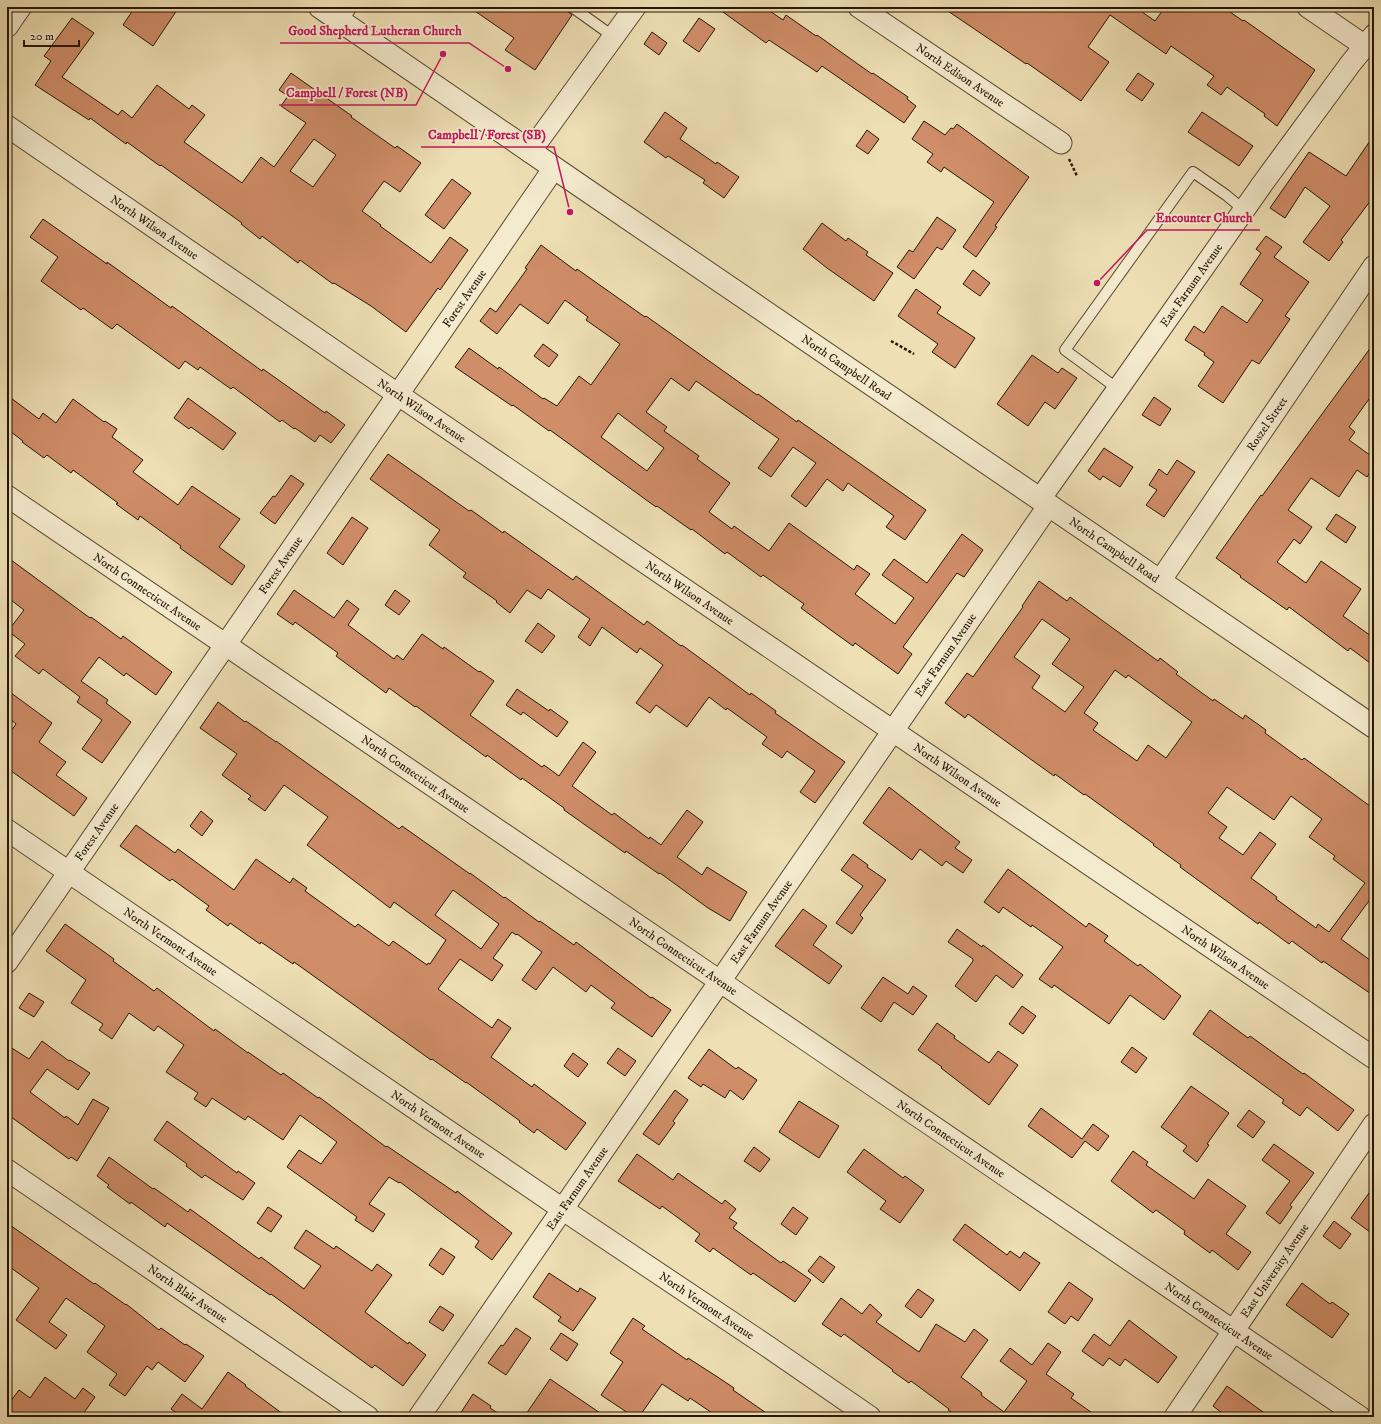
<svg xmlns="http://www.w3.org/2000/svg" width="1381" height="1424" font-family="'IM FELL DW Pica',serif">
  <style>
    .building { fill: #cf8d68; stroke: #261604; fill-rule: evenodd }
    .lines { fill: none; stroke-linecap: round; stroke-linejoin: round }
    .service-casing { stroke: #584830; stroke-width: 12 }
    .minor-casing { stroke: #584830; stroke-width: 23 }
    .tertiary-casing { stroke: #584830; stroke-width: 24 }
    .path { stroke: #261604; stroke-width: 2.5; stroke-dasharray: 3 2; stroke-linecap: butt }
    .service { stroke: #f4eace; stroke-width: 10 }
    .minor { stroke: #f4eace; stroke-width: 21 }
    .tertiary { stroke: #f4eace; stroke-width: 22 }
    .labels { text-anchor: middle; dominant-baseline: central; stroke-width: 3.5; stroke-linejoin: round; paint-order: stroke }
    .street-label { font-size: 12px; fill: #261604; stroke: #f4eace }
    .leader { fill: none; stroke: #c2185b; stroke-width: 1.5 }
    .callout-dot { fill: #c2185b; stroke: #f4eace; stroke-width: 1.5 }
    .callout-label { font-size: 13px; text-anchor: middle; font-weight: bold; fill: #c2185b; stroke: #f4eace; stroke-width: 3.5; stroke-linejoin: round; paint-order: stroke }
  </style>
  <rect width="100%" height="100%" fill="#eedfb4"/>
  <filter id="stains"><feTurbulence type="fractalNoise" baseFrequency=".005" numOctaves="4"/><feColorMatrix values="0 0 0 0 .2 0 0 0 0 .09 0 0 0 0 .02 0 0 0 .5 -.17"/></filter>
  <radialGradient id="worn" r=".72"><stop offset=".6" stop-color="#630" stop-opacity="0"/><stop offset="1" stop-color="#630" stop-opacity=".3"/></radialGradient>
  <g class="building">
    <polygon points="135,7 179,7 153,46 123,25"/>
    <polygon points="469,7 566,7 566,10 572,15 535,70 505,50 514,38"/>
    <polygon points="716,7 764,7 783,20 786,15 816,36 817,35 872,74 873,73 908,97 907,99 916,106 904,123 822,66 817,72 769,40 766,43"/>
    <polygon points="942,7 1135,7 1155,21 1165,7 1223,7 1243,21 1244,20 1315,70 1277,126 1264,116 1265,114 1227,87 1221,95 1207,85 1214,76 1171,46 1166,54 1110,15 1088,47 1109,62 1081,101 1027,63 1026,64"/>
    <path d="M72,18L94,33L62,77L118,115L122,110L132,118L157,85L189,109L192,105L205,115L184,142L242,183L261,157L274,167L306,123L281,106L288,96L279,90L291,73L352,116L351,117L395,148L397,146L421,163L400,192L384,181L362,211L381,225L380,226L431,263L450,237L468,250L440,290L438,288L406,332L371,306L334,283L333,284L300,260L298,263L262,236L260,239L241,224L242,223L161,165L160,166L127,142L126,144L90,118L89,120L35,85L51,61L44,56ZM314,139L336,155L313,187L290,171Z"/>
    <polygon points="699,18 715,29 699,52 683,41"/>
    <polygon points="652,32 667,43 659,55 644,44"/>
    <polygon points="1138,73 1154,84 1142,101 1126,90"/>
    <polygon points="665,112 687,128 680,139 716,164 717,162 739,177 724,198 703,183 705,180 668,156 666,158 644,142"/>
    <polygon points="1202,112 1253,146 1239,166 1188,132"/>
    <polygon points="924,121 945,135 951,128 953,129 957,124 1029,177 995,226 997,227 976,257 963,247 994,202 944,167 941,172 927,162 933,154 912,139"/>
    <polygon points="867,130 879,139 868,154 856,146"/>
    <polygon points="1374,135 1374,196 1341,240 1343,242 1329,261 1303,242 1330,206 1305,187 1285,218 1270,208 1309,152 1346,176"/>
    <polygon points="452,179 471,193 444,229 425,215"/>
    <polygon points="937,217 956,230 942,250 937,247 914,279 897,267 909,250 913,252"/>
    <polygon points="43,219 107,264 107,262 171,308 172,306 262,371 263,369 325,413 326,411 345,425 331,443 320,435 315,442 295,428 294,429 282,420 280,422 233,387 231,389 200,367 198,370 185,361 179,369 117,324 112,329 83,308 81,310 41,281 58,257 30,237"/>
    <polygon points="822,223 846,241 848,238 868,252 866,255 893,273 874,301 827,268 803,249"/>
    <polygon points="1266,236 1282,247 1274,257 1309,282 1285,316 1290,319 1271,347 1259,364 1252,360 1223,403 1198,386 1214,362 1204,355 1205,353 1185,340 1194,326 1204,333 1222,306 1247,323 1263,300 1240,284 1261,253 1256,249"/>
    <path d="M541,245L576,271L577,269L645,317L646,316L757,395L758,394L797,422L798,420L926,510L905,540L886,527L894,516L848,483L843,491L827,479L806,507L791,496L816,463L793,447L771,477L758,468L779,439L696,381L689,391L671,378L646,412L667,427L664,431L699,456L697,459L730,483L709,512L732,529L734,526L769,551L789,523L854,570L857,565L870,574L855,594L895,624L914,598L882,575L894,559L927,583L962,534L983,550L964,577L957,573L903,647L912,654L898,674L855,643L853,646L835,633L801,608L804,604L763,575L761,577L727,552L725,554L692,529L691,530L657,506L656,507L550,430L549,431L513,405L512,406L455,367L469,348L498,369L499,367L543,399L544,398L557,406L579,376L591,385L620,344L586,320L588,317L565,300L548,324L520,304L497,334L480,321L490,308L496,312L527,269L525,268ZM618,413L664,448L647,471L601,437Z"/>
    <polygon points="973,270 990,283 980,296 963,284"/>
    <polygon points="916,289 941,307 937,313 975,338 955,368 932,352 938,344 898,316"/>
    <polygon points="1374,343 1374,392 1349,427 1355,432 1349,440 1374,458 1374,466 1367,477 1357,470 1339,497 1311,478 1288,510 1312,527 1300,544 1294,539 1277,562 1306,583 1321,561 1361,589 1343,616 1374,638 1374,666 1350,648 1348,651 1289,607 1287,610 1240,577 1241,576 1216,558 1261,495 1262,496"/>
    <polygon points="543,344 558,355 549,367 534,356"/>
    <polygon points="1032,355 1058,373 1062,368 1077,378 1055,409 1045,402 1028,426 997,404"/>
    <polygon points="7,395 39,419 43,413 56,423 73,399 104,422 105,421 117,429 112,437 143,460 133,472 178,505 192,486 240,519 219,547 245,566 232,585 180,548 181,546 140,516 138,520 116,504 118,503 73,470 71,473 47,455 44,458 22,442 23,441 7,429"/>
    <polygon points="1154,397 1171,409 1160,426 1142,415"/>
    <polygon points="188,398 236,433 223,450 191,427 189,429 174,418"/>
    <polygon points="1104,448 1133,467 1120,487 1103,476 1100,480 1088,471"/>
    <polygon points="388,454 469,511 471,510 503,533 504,531 573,580 576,576 644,625 647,621 681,646 682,645 750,695 751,693 776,711 775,713 845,762 815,803 800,792 815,771 787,751 782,758 762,744 767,737 727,708 726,710 709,697 687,727 656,705 650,713 636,703 663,665 640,648 637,653 602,627 590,646 578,637 590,619 548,589 541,599 527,590 510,613 496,602 497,601 463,577 466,573 429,545 440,530 370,479"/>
    <polygon points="1177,460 1195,472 1164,517 1146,505 1157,490 1149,485 1159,469 1167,475"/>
    <polygon points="291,475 304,484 275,524 260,513 273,496 275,497"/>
    <polygon points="1336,514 1356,527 1346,543 1326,529"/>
    <polygon points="352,517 368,528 343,565 327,553"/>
    <polygon points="7,557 90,618 91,617 121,639 123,636 172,672 156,695 126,673 124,676 99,657 81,681 108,700 106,703 131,722 102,763 82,749 102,720 77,702 80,697 43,669 39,674 15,656 25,644 8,631 24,610 7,597"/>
    <path d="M1039,581L1067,601L1070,597L1158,661L1160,658L1178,672L1176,674L1213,701L1214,699L1243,719L1245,715L1266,730L1265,733L1302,760L1304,758L1374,809V894L1341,939L1374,963V996L1323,961L1322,963L1292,941L1289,944L1259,922L1258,924L1180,867L1181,865L1153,845L1154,844L1085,794L1084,795L1055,774L1054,776L968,714L965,718L945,703L967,673L973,677L1023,607L1022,606ZM1042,619L1070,639L1052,664L1084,687L1065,712L1032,688L1040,676L1014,657ZM1115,670L1126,678L1128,675L1192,722L1166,758L1148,745L1137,761L1093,730L1098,723L1084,713ZM1227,787L1274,820L1291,796L1322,819L1309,837L1335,856L1333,859L1365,883L1329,932L1318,924L1316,928L1276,899L1277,897L1251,878L1276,844L1260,832L1243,855L1219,838L1227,827L1208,813Z"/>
    <polygon points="294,590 334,618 347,600 359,609 348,625 394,659 397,655 403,660 422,634 443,649 444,647 479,672 480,671 494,681 470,715 542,767 544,765 559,776 583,742 596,752 572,786 612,815 614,813 649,839 650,837 661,845 687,810 703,822 677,857 702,875 707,867 747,892 730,921 708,908 660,873 659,874 626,851 625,853 564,810 564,808 522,778 521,780 487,755 486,757 416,706 415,707 389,688 386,693 336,656 338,653 295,622 293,625 277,614"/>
    <polygon points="395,590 410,601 399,615 385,605"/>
    <polygon points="538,623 555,636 542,653 525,641"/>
    <polygon points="517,689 549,711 550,709 568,722 557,737 523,712 521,715 506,705"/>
    <polygon points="7,690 52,723 39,742 66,762 56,775 87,798 74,816 7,768 7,737 16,724 7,716"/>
    <path d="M218,702L245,722L246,721L276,742V741L399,829L402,826L470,874V873L504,898L505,897L539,922L540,921L574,945L576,942L651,998L652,997L671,1010L652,1037L611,1008L615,1003L591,985L586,992L553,967L536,990L522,980L542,952L517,934L516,935L512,932L493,958L503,965L492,981L460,959L438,989L492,1028L498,1019L511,1028L491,1057L532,1087L534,1084L586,1123L566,1150L537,1129L534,1133L519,1122L520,1121L466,1082V1083L432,1059L431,1060L294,962L293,964L261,942L260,944L230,923L228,926L206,910L209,906L172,879L170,881L120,846L136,825L175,853L178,849L234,890L256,859L290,883L293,878L307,888L305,891L355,927L358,924L389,946L393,941L427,965L428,963L430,964L446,940L394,902L390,908L307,845L328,817L284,785L265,811L248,799L251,796L222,775L237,754L200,728ZM453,890L499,924L481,949L435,915Z"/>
    <polygon points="889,787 960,842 955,848 972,860 963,873 946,861 942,866 920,849 912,860 863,823"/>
    <polygon points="201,811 213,821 202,836 190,826"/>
    <polygon points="853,854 868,865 867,867 886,880 860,915 863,918 852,934 836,923 863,886 841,870"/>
    <polygon points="1008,869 1086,927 1089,923 1108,936 1104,941 1138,966 1140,964 1181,996 1164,1020 1130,995 1109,1024 1054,985 1052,988 1039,979 1063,947 1032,925 1031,927 1003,907 999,913 984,902"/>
    <polygon points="803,909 827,926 813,945 842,966 829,984 775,946"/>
    <polygon points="65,924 114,959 113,961 154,991 157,988 214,1031 215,1029 248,1053 248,1052 281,1075 283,1073 318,1098 319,1097 386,1147 387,1146 456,1193 457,1191 512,1233 492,1260 475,1247 479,1241 400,1182 399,1183 389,1177 369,1204 385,1214 373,1232 355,1220 357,1217 287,1167 299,1150 321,1164 337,1142 300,1115 283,1140 248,1116 245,1120 212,1098 206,1107 194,1099 198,1093 166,1072 184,1045 158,1026 154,1031 129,1013 112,1039 99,1030 103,1024 71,1003 86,980 46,951"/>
    <polygon points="957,929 982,947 983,945 1023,975 1013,988 996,975 976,1002 955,986 973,961 973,959 948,942"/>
    <polygon points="883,977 908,994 913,986 927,996 913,1015 894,1002 881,1022 861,1008"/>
    <polygon points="29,993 44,1002 34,1017 19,1008"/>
    <polygon points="1022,1006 1036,1016 1023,1034 1009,1024"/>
    <polygon points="1210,1010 1248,1038 1250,1036 1303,1074 1304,1073 1354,1110 1338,1131 1307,1107 1300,1116 1282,1103 1284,1100 1193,1034"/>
    <polygon points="937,1023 955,1036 954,1038 989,1063 998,1051 1018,1065 989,1105 941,1068 942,1067 918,1050"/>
    <polygon points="42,1041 69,1061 70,1060 90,1073 78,1090 47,1069 30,1092 65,1118 66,1116 78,1125 93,1099 109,1108 77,1161 71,1157 69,1159 7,1114 7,1045 29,1059"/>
    <polygon points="1132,1047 1147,1058 1136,1073 1121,1062"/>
    <polygon points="618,1048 636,1061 625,1076 607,1063"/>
    <polygon points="709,1049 736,1069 738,1067 757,1080 743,1100 730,1090 725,1098 703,1084 701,1087 688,1078"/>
    <polygon points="573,1053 588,1064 578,1077 564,1066"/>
    <polygon points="1191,1086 1229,1113 1207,1144 1209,1145 1197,1162 1183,1151 1187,1146 1161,1127"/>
    <polygon points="675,1090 688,1100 673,1121 675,1123 659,1145 643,1134"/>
    <polygon points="799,1101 839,1126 819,1158 779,1132"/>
    <polygon points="1041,1108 1082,1139 1093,1124 1109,1136 1098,1151 1085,1141 1072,1158 1028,1126"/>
    <polygon points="1249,1110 1265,1122 1253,1138 1237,1126"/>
    <polygon points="167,1121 237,1173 238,1171 255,1183 243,1200 205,1175 202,1178 186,1166 187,1164 154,1140"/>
    <polygon points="1274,1144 1314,1173 1290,1205 1292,1207 1280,1224 1266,1213 1290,1181 1262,1160"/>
    <polygon points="754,1147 770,1159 760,1172 744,1161"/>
    <polygon points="864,1149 903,1178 905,1176 924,1190 900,1223 880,1209 886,1201 847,1172"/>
    <polygon points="1133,1151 1148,1162 1146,1165 1194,1199 1208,1179 1246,1206 1226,1234 1251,1252 1238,1270 1212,1250 1210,1253 1184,1234 1185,1231 1156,1210 1153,1213 1111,1181"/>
    <polygon points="637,1154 673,1180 678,1173 722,1204 725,1200 736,1209 729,1218 737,1223 733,1228 781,1263 783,1261 811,1280 795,1302 753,1273 751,1275 713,1248 710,1252 695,1241 700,1234 662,1206 660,1209 618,1181"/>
    <polygon points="109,1157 153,1189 154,1188 188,1212 190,1209 259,1259 261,1257 304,1289 321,1266 294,1248 306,1230 334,1249 336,1246 372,1271 377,1264 392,1275 365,1312 408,1344 409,1342 426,1355 403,1386 375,1365 372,1368 271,1294 270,1295 167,1223 165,1227 131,1202 130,1204 107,1187 109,1185 97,1176"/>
    <polygon points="1374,1186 1374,1235 1351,1218"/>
    <polygon points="268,1207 282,1216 271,1232 257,1223"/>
    <polygon points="793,1207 808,1218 796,1235 781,1224"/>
    <polygon points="1334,1221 1351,1234 1340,1249 1323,1236"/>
    <polygon points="7,1223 94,1284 95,1283 126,1305 126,1304 159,1330 161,1328 185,1345 186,1344 204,1356 185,1382 158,1362 152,1370 147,1366 125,1396 109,1385 117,1374 87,1352 105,1326 66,1298 49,1322 67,1335 56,1349 16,1320 39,1288 7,1265"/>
    <polygon points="965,1224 1007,1255 1010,1251 1020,1258 1024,1252 1040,1263 1020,1291 953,1240"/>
    <polygon points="441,1248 455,1257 443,1275 429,1265"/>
    <polygon points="820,1256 835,1267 823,1283 808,1271"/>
    <polygon points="549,1273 578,1292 580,1288 596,1298 573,1331 558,1321 561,1317 533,1297"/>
    <polygon points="1069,1282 1093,1299 1078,1321 1071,1316 1065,1324 1048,1312"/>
    <polygon points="1302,1283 1330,1304 1332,1302 1349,1314 1332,1338 1286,1305"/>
    <polygon points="918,1289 934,1300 921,1318 905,1306"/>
    <polygon points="841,1298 862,1314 870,1304 882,1315 876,1322 919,1352 936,1324 965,1342 974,1329 988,1340 961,1377 982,1393 981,1395 1004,1412 1027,1381 1000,1361 1010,1348 1032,1365 1048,1343 1061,1352 1046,1374 1074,1394 1071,1398 1098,1417 958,1417 948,1410 949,1409 911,1381 909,1383 892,1371 893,1370 844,1334 841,1337 822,1324"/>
    <polygon points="440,1306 454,1315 443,1331 429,1322"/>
    <polygon points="633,1318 645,1326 642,1329 687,1360 688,1358 716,1376 734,1388 733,1390 772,1417 718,1417 690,1398 688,1401 662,1384 639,1417 634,1417 601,1395 623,1362 610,1353"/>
    <polygon points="1129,1320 1177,1357 1158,1383 1125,1359 1120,1366 1109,1358 1103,1366 1082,1351 1094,1334 1110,1346"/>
    <polygon points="516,1328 531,1338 506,1375 488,1363 501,1345 503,1346"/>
    <polygon points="561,1333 578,1344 567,1361 550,1349"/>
    <polygon points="228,1372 246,1385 245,1386 287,1417 182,1417 171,1409 182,1394 202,1409"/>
    <polygon points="45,1377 75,1399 83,1388 95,1397 81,1417 7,1417 7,1406 19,1390 30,1398"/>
    <polygon points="550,1379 606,1417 524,1417"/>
    <polygon points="1227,1386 1270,1417 1227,1417 1213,1406"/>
    <polygon points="473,1394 491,1406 490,1408 504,1417 458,1417"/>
  </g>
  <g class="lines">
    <g class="service-casing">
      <g id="service">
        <polyline points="572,7 614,37"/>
        <polyline points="342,22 352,7"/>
        <polyline points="1118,389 1065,350 1193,172 1226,195 1244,210"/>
      </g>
    </g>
    <g class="minor-casing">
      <g id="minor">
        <path id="s1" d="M859,7L1061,143"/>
        <polyline points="1308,7 1365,46"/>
        <path id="s2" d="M7,126L384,385L1374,1058"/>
        <polyline points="530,152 635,7"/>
        <path id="s3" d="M7,496L1360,1417"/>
        <path id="s4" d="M1040,499L1118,389L1263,183L1351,63L1374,35"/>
        <path id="s5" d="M1160,581L1374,266"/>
        <path id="s6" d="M7,830L577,1219L767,1346L870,1417"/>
        <path id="s7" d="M7,962L554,168"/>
        <path id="s8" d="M7,1170L368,1417"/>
        <path id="s9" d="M419,1417L1049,505"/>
        <path id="s10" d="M1175,1417L1374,1124"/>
      </g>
    </g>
    <g class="tertiary-casing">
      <g id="tertiary">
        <path id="s11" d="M320,7L585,189L1374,727"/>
        <polyline points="7,26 20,7"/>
      </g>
    </g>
    <g class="path">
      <polyline points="1069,159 1077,176"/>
      <polyline points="891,341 914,354"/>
    </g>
    <use href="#service" class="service"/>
    <use href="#minor" class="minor"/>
    <use href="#tertiary" class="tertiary"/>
  </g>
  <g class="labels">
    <g class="street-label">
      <text stroke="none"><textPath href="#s1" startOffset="122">North Edison Avenue</textPath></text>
      <text stroke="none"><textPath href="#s2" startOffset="179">North Wilson Avenue</textPath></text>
      <text stroke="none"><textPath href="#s4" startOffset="262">East Farnum Avenue</textPath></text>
      <text stroke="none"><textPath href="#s7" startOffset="806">Forest Avenue</textPath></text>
      <text stroke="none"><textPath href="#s11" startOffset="638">North Campbell Road</textPath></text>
      <text stroke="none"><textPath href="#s2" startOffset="503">North Wilson Avenue</textPath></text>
      <text stroke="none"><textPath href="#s5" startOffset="190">Roszel Street</textPath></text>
      <text stroke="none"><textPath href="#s11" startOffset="962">North Campbell Road</textPath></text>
      <text stroke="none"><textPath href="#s7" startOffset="482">Forest Avenue</textPath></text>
      <text stroke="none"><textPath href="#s3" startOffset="170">North Connecticut Avenue</textPath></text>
      <text stroke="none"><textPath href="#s2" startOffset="827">North Wilson Avenue</textPath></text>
      <text stroke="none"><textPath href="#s9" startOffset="926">East Farnum Avenue</textPath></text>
      <text stroke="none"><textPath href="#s3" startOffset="494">North Connecticut Avenue</textPath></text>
      <text stroke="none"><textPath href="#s2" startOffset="1151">North Wilson Avenue</textPath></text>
      <text stroke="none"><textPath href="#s7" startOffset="158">Forest Avenue</textPath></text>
      <text stroke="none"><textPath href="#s9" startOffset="602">East Farnum Avenue</textPath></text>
      <text stroke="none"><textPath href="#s6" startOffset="198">North Vermont Avenue</textPath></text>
      <text stroke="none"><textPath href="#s3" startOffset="818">North Connecticut Avenue</textPath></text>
      <text stroke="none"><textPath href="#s2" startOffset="1475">North Wilson Avenue</textPath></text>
      <text stroke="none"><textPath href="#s6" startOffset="522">North Vermont Avenue</textPath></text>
      <text stroke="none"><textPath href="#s3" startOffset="1142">North Connecticut Avenue</textPath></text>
      <text stroke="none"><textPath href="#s9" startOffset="278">East Farnum Avenue</textPath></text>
      <text stroke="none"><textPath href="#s10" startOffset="177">East University Avenue</textPath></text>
      <text stroke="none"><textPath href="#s8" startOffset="219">North Blair Avenue</textPath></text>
      <text stroke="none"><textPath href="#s6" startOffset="846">North Vermont Avenue</textPath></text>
      <text stroke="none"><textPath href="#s3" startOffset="1466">North Connecticut Avenue</textPath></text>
    </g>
  </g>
  <path class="leader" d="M508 69L469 43H280M443 54L416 105H279M570 212L554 147H421M1097 283L1147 230H1260"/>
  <g class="callout-dot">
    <circle cx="508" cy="69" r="4"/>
    <circle cx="443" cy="54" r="4"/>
    <circle cx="570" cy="212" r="4"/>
    <circle cx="1097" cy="283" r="4"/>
  </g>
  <g class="callout-label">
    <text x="375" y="35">Good Shepherd Lutheran Church</text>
    <text x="347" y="97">Campbell / Forest (NB)</text>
    <text x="487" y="139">Campbell / Forest (SB)</text>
    <text x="1204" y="222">Encounter Church</text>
  </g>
  <rect width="1381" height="1424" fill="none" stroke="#eedfb4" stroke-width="24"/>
  <rect x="8" y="8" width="1365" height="1408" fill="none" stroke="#261604" stroke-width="2"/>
  <rect x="12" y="12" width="1357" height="1400" fill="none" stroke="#261604"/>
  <path d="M24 40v6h55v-6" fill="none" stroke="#261604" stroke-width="2"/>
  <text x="30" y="40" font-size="12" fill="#261604" stroke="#f4eace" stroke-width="3" paint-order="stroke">20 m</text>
  <rect width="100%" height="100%" filter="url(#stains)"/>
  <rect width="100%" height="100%" fill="url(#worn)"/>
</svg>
